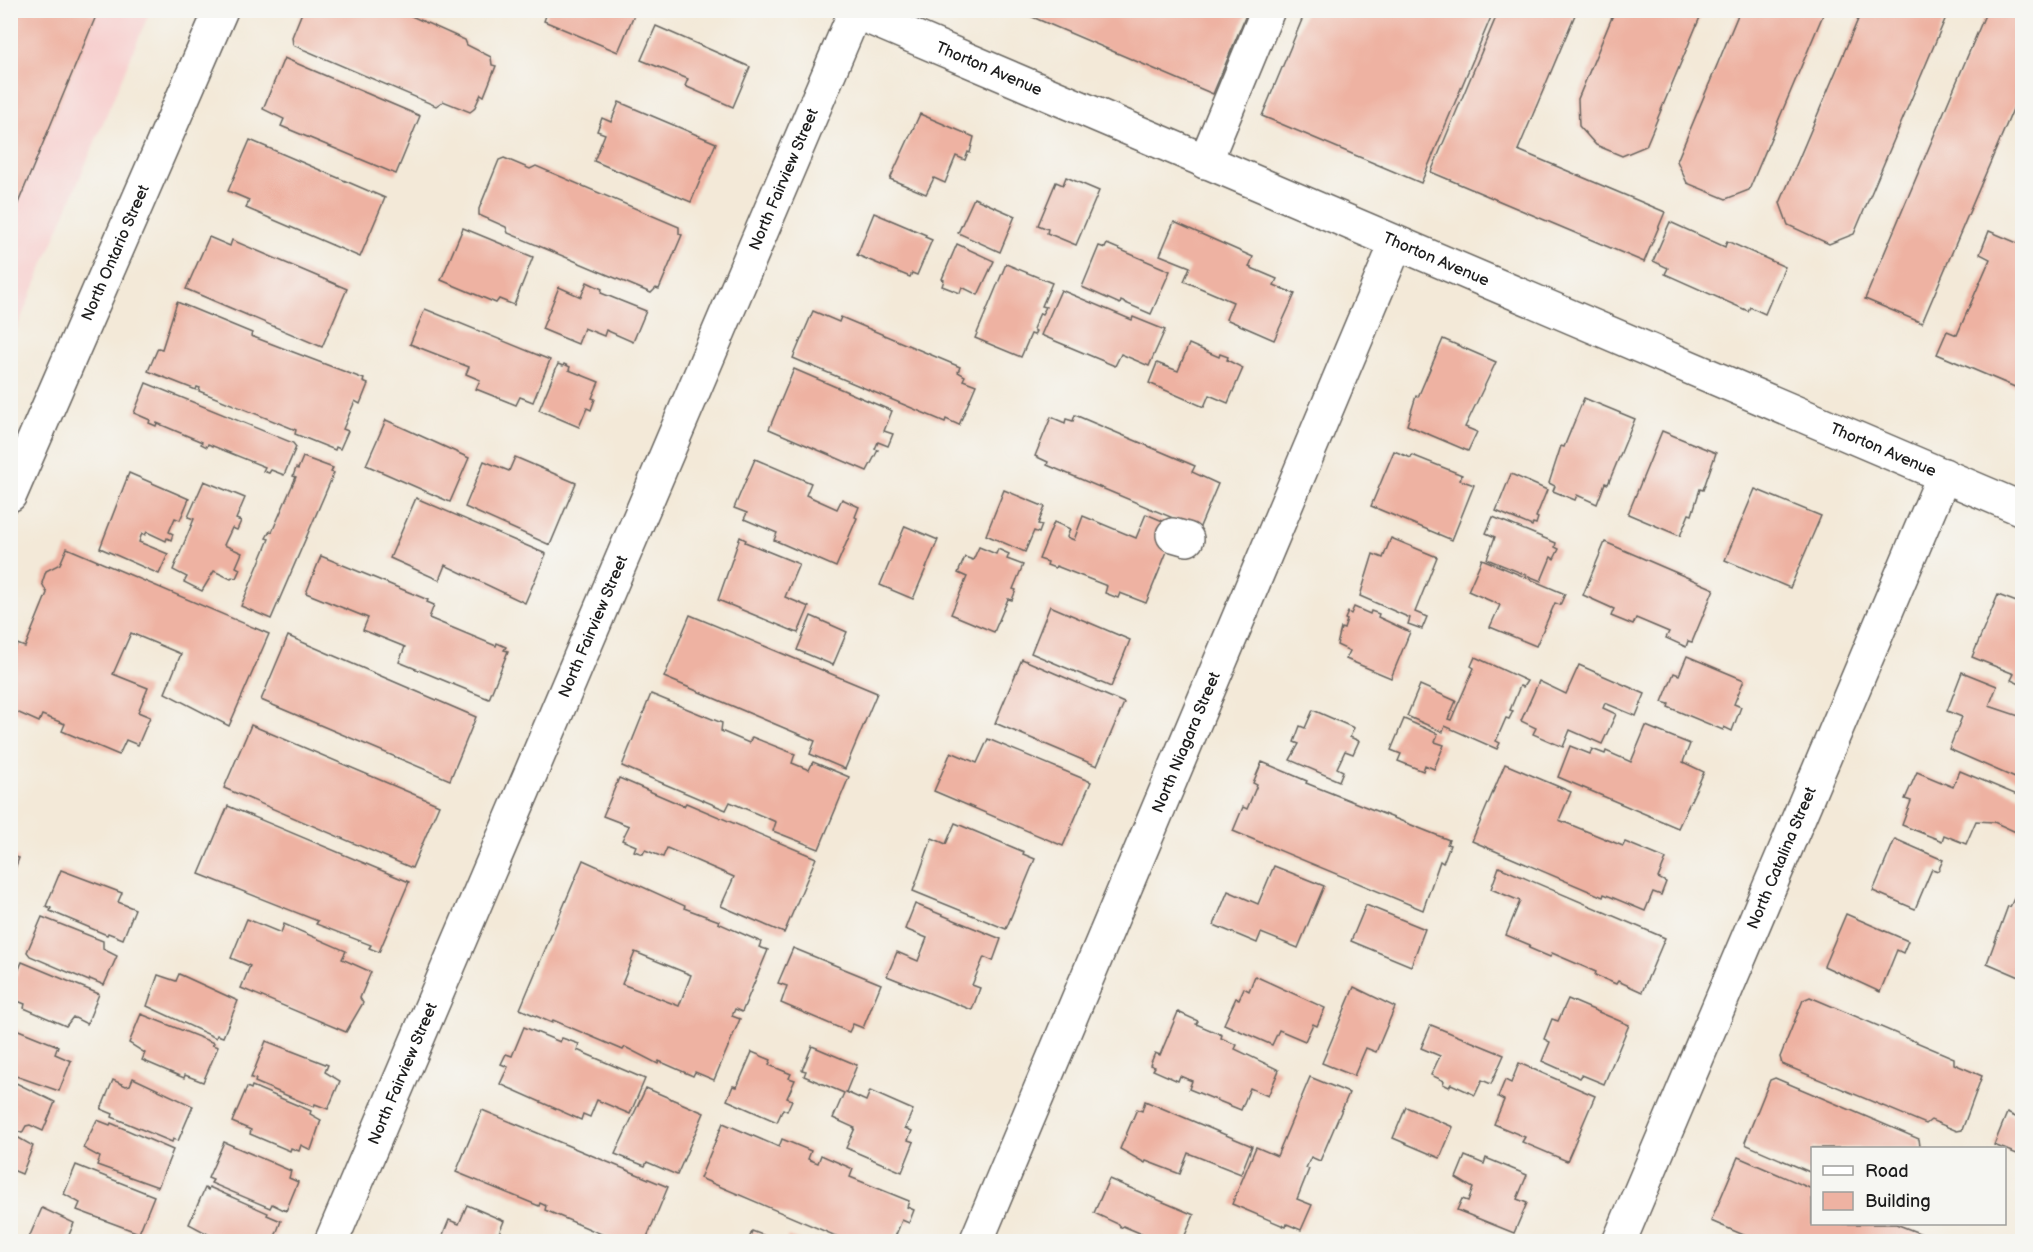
<svg xmlns="http://www.w3.org/2000/svg" width="2033" height="1252" font-family="'Balsamiq Sans',sans-serif">
  <style>
    .built { fill: #f7d0cf }
    .building { fill: #eeb2a2; fill-rule: evenodd }
    .lines { fill: none; stroke-linecap: round; stroke-linejoin: round }
    .minor-casing { stroke: #67645e; stroke-width: 36 }
    .minor { stroke: #fff; stroke-width: 33 }
    .labels { text-anchor: middle; dominant-baseline: central; stroke-width: 5; stroke-linejoin: round; paint-order: stroke }
    .street-label { font-size: 16px; fill: #1c1c1c; stroke: #f6f6f2 }
  </style>
  <rect width="100%" height="100%" fill="#f6f6f2"/>
  <filter id="ink" filterUnits="userSpaceOnUse"><feTurbulence type="fractalNoise" baseFrequency=".0167" numOctaves="2"/><feDisplacementMap in="SourceGraphic" scale="12" xChannelSelector="R" yChannelSelector="G"/><feConvolveMatrix kernelMatrix="1 2 1 2 8 2 1 2 1" color-interpolation-filters="sRGB"/></filter>
  <filter id="wash" filterUnits="userSpaceOnUse"><feTurbulence type="fractalNoise" baseFrequency=".008" numOctaves="4" result="noise"/><feDisplacementMap in="SourceGraphic" scale="24" xChannelSelector="R" yChannelSelector="G"/><feGaussianBlur stdDeviation="1.35" result="paint"/><feColorMatrix in="noise" values="0 0 0 0 0 0 0 0 0 0 0 0 0 0 0 0 0 1.4 0 .05"/><feComposite in="paint" operator="in"/></filter>
  <g filter="url(#wash)">
    <rect width="100%" height="100%" fill="#f3e9d8"/>
    <polygon class="built" points="11,11 150,11 11,342"/>
    <g id="blocks">
      <g class="building">
        <polygon points="10,10 83,10 96,16 11,220"/>
        <polygon points="303,10 398,10 465,40 467,45 491,57 492,65 496,66 484,96 481,94 474,109 470,112 443,101 436,106 293,45 292,37"/>
        <polygon points="548,10 636,10 618,52 544,21"/>
        <polygon points="1016,10 1248,10 1213,94"/>
        <polygon points="1306,10 1494,10 1421,183 1262,116"/>
        <polygon points="1499,10 1577,10 1518,150 1665,212 1644,262 1431,172"/>
        <polygon points="1615,10 1703,10 1646,146 1622,156 1596,145 1579,126 1578,99"/>
        <polygon points="1740,10 1825,10 1749,190 1726,199 1687,183 1677,161"/>
        <polygon points="1862,10 1949,10 1854,234 1829,244 1788,225 1780,203"/>
        <polygon points="1987,10 2022,10 2022,88 1922,323 1865,299"/>
        <polygon points="656,26 750,67 733,107 685,86 688,79 641,60"/>
        <polygon points="284,58 420,116 396,174 281,126 284,119 263,109"/>
        <polygon points="619,102 716,143 691,202 594,161 605,134 597,131 602,118 611,122"/>
        <polygon points="920,114 974,137 970,153 968,152 965,160 956,156 945,183 934,178 926,194 890,179"/>
        <polygon points="250,140 385,198 360,257 246,208 249,200 228,191"/>
        <polygon points="504,158 530,169 536,166 679,227 679,234 682,235 659,289 656,288 651,293 508,233 506,227 479,215 479,209 499,160"/>
        <polygon points="1066,177 1099,191 1076,245 1047,233 1048,229 1038,225 1056,182 1063,185"/>
        <polygon points="974,198 1015,216 1000,252 958,233"/>
        <polygon points="874,213 926,235 925,237 932,240 917,275 912,273 910,277 857,255"/>
        <polygon points="1174,222 1253,257 1249,267 1277,279 1274,285 1295,294 1274,340 1226,319 1233,302 1184,281 1190,267 1160,255"/>
        <polygon points="1670,222 1725,247 1727,241 1785,267 1765,314 1750,307 1748,311 1665,274 1668,268 1653,261"/>
        <polygon points="463,228 533,257 514,305 499,299 496,303 441,280"/>
        <polygon points="1989,231 2022,245 2022,390 1937,354 1947,331 1957,335 1990,259 1980,254"/>
        <polygon points="209,237 230,246 232,240 347,289 322,347 186,289"/>
        <polygon points="957,244 994,261 978,295 962,287 960,293 942,286 944,280 942,279"/>
        <polygon points="1107,244 1170,271 1151,314 1121,301 1120,304 1082,287 1099,246 1105,248"/>
        <polygon points="1006,264 1052,283 1042,306 1046,307 1042,314 1040,313 1033,329 1036,331 1034,335 1031,334 1021,357 975,338"/>
        <polygon points="587,282 602,289 601,293 646,311 633,342 606,330 604,336 584,328 578,344 542,329 559,287 581,297"/>
        <polygon points="1061,290 1132,320 1133,317 1165,330 1149,366 1121,354 1115,366 1041,335"/>
        <polygon points="177,302 252,333 251,336 364,379 363,382 368,384 360,404 355,401 343,429 348,431 340,449 336,447 335,450 295,434 296,430 199,391 200,388 197,387 196,390 148,371 158,348 162,349"/>
        <polygon points="425,309 550,360 533,402 520,397 516,405 476,389 480,380 466,374 469,367 410,344"/>
        <polygon points="813,311 839,322 841,317 960,367 958,372 965,376 963,380 976,385 959,425 946,419 945,422 793,358"/>
        <polygon points="1443,339 1496,362 1465,427 1477,432 1468,451 1407,425 1416,396 1418,397"/>
        <polygon points="1189,344 1219,357 1220,354 1228,357 1227,360 1243,368 1228,403 1209,395 1204,407 1149,383 1157,363 1178,371"/>
        <polygon points="558,364 563,366 564,364 570,367 569,370 599,382 592,398 595,399 591,410 587,408 579,427 539,410"/>
        <polygon points="794,369 892,411 884,431 893,434 888,446 878,442 875,449 878,450 867,471 769,429"/>
        <polygon points="146,383 293,443 296,447 284,475 271,470 269,473 263,471 265,467 208,444 207,447 201,444 202,442 157,423 156,426 149,423 150,420 134,413"/>
        <polygon points="1584,398 1635,419 1608,484 1605,483 1597,504 1577,495 1575,500 1553,491 1555,486 1549,483 1561,446 1564,447"/>
        <polygon points="1075,415 1195,466 1192,472 1218,484 1199,529 1047,465 1048,462 1035,456 1051,417 1065,423 1066,419 1073,421"/>
        <polygon points="386,420 469,458 450,502 366,465"/>
        <polygon points="1662,431 1716,453 1703,490 1700,489 1692,515 1689,514 1680,536 1628,514"/>
        <polygon points="1394,451 1411,458 1412,455 1462,475 1460,480 1474,485 1452,540 1371,506"/>
        <polygon points="303,457 333,468 331,472 334,473 271,619 241,606 269,539 266,538 270,531 272,532 296,477 293,476 296,468 298,469"/>
        <polygon points="515,457 576,483 550,545 465,507 484,461 509,471"/>
        <polygon points="755,459 811,483 806,495 837,509 842,499 859,507 855,517 857,518 836,567 774,540 777,533 744,519 747,513 734,508"/>
        <polygon points="129,473 189,499 180,520 175,518 169,532 173,534 171,540 167,538 166,541 147,532 145,535 142,533 139,542 168,554 159,574 100,548"/>
        <polygon points="1511,474 1547,490 1536,517 1538,518 1536,524 1533,523 1532,526 1496,511"/>
        <polygon points="204,481 245,498 236,519 241,521 237,530 232,528 224,545 242,553 236,567 240,569 236,578 232,577 231,579 214,571 202,591 184,582 187,577 173,570 194,519 188,517"/>
        <polygon points="1755,489 1821,516 1790,588 1725,560"/>
        <polygon points="1004,490 1045,507 1038,524 1042,525 1039,533 1034,531 1025,552 986,535"/>
        <polygon points="416,498 546,554 525,603 445,565 439,580 390,558"/>
        <polygon points="1146,514 1177,527 1146,603 1120,593 1118,598 1105,593 1107,586 1056,566 1055,568 1047,565 1048,562 1039,559 1054,522 1070,529 1067,537 1074,540 1083,516 1136,538"/>
        <polygon points="1493,517 1556,543 1555,547 1559,549 1554,559 1551,557 1541,581 1487,559 1495,537 1486,533"/>
        <polygon points="905,526 938,540 913,599 880,585"/>
        <polygon points="740,537 746,540 745,542 799,564 785,597 809,607 798,633 718,600"/>
        <polygon points="1391,538 1437,557 1415,612 1427,617 1422,629 1408,624 1410,618 1360,596 1373,554 1383,558"/>
        <polygon points="1605,542 1714,589 1692,642 1688,641 1686,647 1666,638 1669,632 1636,618 1633,625 1611,616 1614,609 1583,595"/>
        <polygon points="979,547 996,554 998,549 1009,554 1007,559 1023,565 1013,589 1016,590 1012,600 1008,599 994,632 951,614 967,577 958,573 965,557 973,560"/>
        <polygon points="67,548 269,634 229,726 165,693 181,654 131,633 113,674 148,688 138,712 150,717 138,745 126,740 119,755 62,731 65,724 42,715 39,722 10,709 10,659 17,644 25,647 47,593 42,583 46,571 60,564"/>
        <polygon points="321,556 428,600 427,602 434,605 429,618 496,646 497,643 506,647 504,650 508,651 489,699 399,662 405,647 363,630 368,618 306,593"/>
        <polygon points="1482,559 1565,594 1560,605 1555,603 1536,646 1490,627 1500,605 1468,591"/>
        <polygon points="1998,595 2022,604 2022,685 2011,680 2014,674 1972,657"/>
        <polygon points="1050,606 1130,640 1111,687 1031,653"/>
        <polygon points="1354,607 1370,614 1371,611 1379,614 1378,617 1410,632 1391,678 1346,659 1350,651 1337,645 1341,628 1344,629 1347,620 1345,619 1348,612 1351,614"/>
        <polygon points="690,615 877,693 845,769 810,754 815,741 664,677"/>
        <polygon points="811,616 847,632 833,665 797,650"/>
        <polygon points="288,636 476,717 450,780 261,700"/>
        <polygon points="1687,656 1744,680 1734,704 1741,707 1732,731 1724,727 1723,730 1668,707 1669,704 1662,702 1674,673 1679,675"/>
        <polygon points="1475,657 1527,681 1523,687 1520,686 1510,710 1513,711 1509,719 1506,718 1496,741 1500,743 1497,749 1445,726 1443,732 1407,716 1420,685 1456,701 1448,719 1451,720 1474,668 1471,666"/>
        <polygon points="1022,659 1124,703 1097,766 995,723"/>
        <polygon points="1579,665 1645,694 1636,716 1605,703 1603,708 1616,714 1602,744 1570,730 1563,747 1533,734 1536,728 1521,721 1539,681 1566,694"/>
        <polygon points="1962,672 1997,686 1989,706 2022,717 2022,781 1949,749 1962,717 1947,711"/>
        <polygon points="651,694 722,723 721,731 749,743 752,737 795,754 792,763 809,770 813,762 849,777 819,849 773,831 776,822 730,802 726,810 622,766"/>
        <polygon points="1313,710 1354,728 1350,737 1359,741 1353,754 1345,751 1337,768 1343,771 1339,781 1290,760 1299,744 1294,742 1300,726 1305,728"/>
        <polygon points="1404,719 1438,734 1435,742 1444,745 1434,769 1425,765 1423,771 1398,761 1401,754 1391,750"/>
        <polygon points="251,725 439,805 412,868 224,788"/>
        <polygon points="1646,726 1690,744 1683,762 1704,772 1678,828 1558,777 1570,746 1590,754 1592,749 1605,754 1606,751 1631,762"/>
        <polygon points="988,739 1091,782 1063,846 934,791 951,752 977,763"/>
        <polygon points="1262,762 1307,781 1306,783 1449,840 1447,844 1450,845 1443,863 1440,861 1423,910 1233,831 1243,807 1247,809 1257,785 1253,783"/>
        <polygon points="1505,764 1571,792 1559,820 1623,846 1625,842 1666,859 1658,878 1666,882 1661,895 1653,892 1645,911 1604,894 1603,897 1472,841"/>
        <polygon points="1960,771 2022,797 2022,823 2018,833 1994,822 1976,821 1966,844 1944,835 1942,841 1902,825 1911,801 1905,799 1917,772 1953,787"/>
        <polygon points="619,778 684,806 686,803 816,858 784,933 721,906 734,877 667,848 663,857 645,850 643,854 634,851 636,846 622,840 629,826 603,816"/>
        <polygon points="228,806 409,882 379,952 369,948 371,945 316,924 318,921 199,874"/>
        <polygon points="955,823 1024,852 1023,854 1035,859 1006,929 913,891 932,838 946,844"/>
        <polygon points="1895,839 1943,860 1938,871 1932,869 1915,909 1873,891"/>
        <polygon points="10,855 19,858 11,879 10,879"/>
        <path d="M583,860L685,906L684,908L719,921L718,923L761,942L759,947L768,950L742,1012L735,1009L732,1016L740,1019L714,1080L695,1072L693,1076L659,1061L658,1064L625,1047L623,1050L553,1020L552,1023L520,1009ZM635,952L691,975L679,1006L622,984Z"/>
        <polygon points="1274,866 1324,886 1298,948 1261,933 1257,943 1214,925 1228,891 1258,904"/>
        <polygon points="1499,867 1665,938 1642,992 1618,981 1616,984 1595,975 1596,972 1552,953 1550,957 1529,948 1530,945 1506,935 1520,901 1491,889"/>
        <polygon points="61,870 122,893 118,902 135,909 123,939 108,933 107,935 50,911 51,908 46,906"/>
        <polygon points="2018,890 2022,891 2022,978 1987,963 2008,906 2010,907"/>
        <polygon points="915,904 1001,939 993,961 984,957 972,985 980,988 972,1010 887,976 897,952 918,961 927,938 905,929"/>
        <polygon points="1366,905 1425,929 1411,966 1351,941"/>
        <polygon points="1846,914 1908,941 1903,953 1897,950 1880,992 1824,966"/>
        <polygon points="42,917 103,941 103,949 117,956 104,985 90,979 89,981 30,956 27,952"/>
        <polygon points="247,919 281,933 284,924 346,951 342,959 371,972 360,998 363,1003 346,1032 241,988 250,966 231,958"/>
        <polygon points="793,948 881,984 863,1028 853,1024 849,1032 781,1003 787,986 778,983"/>
        <polygon points="22,962 99,994 87,1024 73,1017 66,1026 24,1008 25,1004 10,998 10,990"/>
        <polygon points="179,974 238,1001 223,1037 217,1035 216,1038 147,1006 158,975 176,981"/>
        <polygon points="1255,976 1325,1008 1317,1026 1313,1024 1305,1041 1279,1030 1272,1045 1224,1024 1236,998 1239,999 1244,988 1249,991"/>
        <polygon points="1354,987 1395,1007 1376,1052 1366,1048 1354,1076 1322,1063"/>
        <polygon points="1810,997 1954,1058 1954,1064 1982,1076 1962,1130 1957,1131 1931,1120 1926,1124 1782,1064 1780,1057 1803,1000"/>
        <polygon points="1568,999 1629,1025 1604,1084 1582,1075 1580,1078 1542,1061 1550,1042 1544,1039 1552,1019 1558,1021"/>
        <polygon points="1178,1012 1198,1021 1196,1024 1222,1035 1221,1038 1237,1045 1235,1049 1279,1070 1268,1096 1250,1088 1241,1110 1189,1089 1192,1081 1180,1076 1178,1081 1153,1070 1155,1067 1150,1065 1155,1053 1160,1055"/>
        <polygon points="141,1014 214,1043 212,1045 218,1047 203,1082 185,1075 184,1078 142,1060 145,1053 129,1043"/>
        <polygon points="1431,1025 1504,1055 1491,1084 1482,1080 1475,1095 1451,1084 1449,1087 1443,1084 1444,1081 1431,1075 1440,1056 1421,1048"/>
        <polygon points="524,1027 560,1042 562,1038 579,1044 577,1050 645,1079 630,1114 597,1100 590,1117 583,1114 581,1120 500,1084 508,1067 501,1064 506,1054 512,1056"/>
        <polygon points="10,1029 15,1031 16,1029 58,1046 55,1054 71,1061 59,1091 10,1074"/>
        <polygon points="266,1041 328,1065 325,1072 340,1081 328,1109 315,1104 314,1107 255,1082 256,1079 251,1078"/>
        <polygon points="812,1046 857,1065 846,1092 866,1101 870,1091 913,1110 905,1128 912,1131 908,1140 914,1142 902,1172 846,1148 855,1128 833,1118 844,1093 804,1076 806,1071 802,1070"/>
        <polygon points="752,1052 771,1060 769,1065 791,1074 789,1078 795,1080 787,1098 792,1100 787,1111 783,1109 777,1122 727,1100 733,1086 737,1087"/>
        <polygon points="1519,1063 1595,1096 1567,1161 1522,1142 1525,1137 1494,1124 1504,1100 1498,1097 1505,1080 1511,1083"/>
        <polygon points="1310,1077 1349,1093 1320,1161 1311,1157 1306,1168 1309,1169 1297,1199 1312,1205 1301,1230 1287,1224 1286,1227 1232,1204 1256,1147 1277,1156"/>
        <polygon points="133,1078 193,1106 178,1141 173,1139 172,1142 112,1117 113,1114 101,1109 113,1080 126,1086 130,1085"/>
        <polygon points="1775,1078 1919,1139 1920,1146 1926,1148 1812,1148 1812,1173 1747,1145 1745,1142 1770,1080"/>
        <polygon points="10,1080 55,1102 43,1131 30,1125 26,1126 22,1133 10,1128"/>
        <polygon points="252,1086 311,1111 310,1114 321,1120 311,1150 301,1145 299,1151 291,1148 290,1151 250,1134 251,1130 232,1122 247,1087 251,1089"/>
        <polygon points="646,1088 704,1113 677,1175 647,1162 645,1166 615,1154"/>
        <polygon points="1145,1101 1252,1146 1241,1174 1188,1153 1180,1174 1146,1161 1145,1163 1120,1149 1137,1109 1142,1111"/>
        <polygon points="1406,1107 1453,1127 1440,1158 1393,1138"/>
        <polygon points="482,1110 668,1187 645,1242 620,1242 545,1210 546,1206 540,1203 539,1206 456,1172"/>
        <polygon points="2007,1113 2022,1120 2022,1156 1994,1145"/>
        <polygon points="97,1120 110,1125 111,1123 173,1150 158,1187 97,1165 100,1157 83,1148"/>
        <polygon points="723,1123 779,1147 782,1139 811,1151 808,1159 818,1163 821,1155 853,1169 850,1177 909,1201 907,1207 914,1210 909,1223 902,1220 893,1242 850,1242 700,1178"/>
        <polygon points="10,1133 33,1146 22,1174 10,1169"/>
        <polygon points="224,1142 291,1171 289,1178 298,1182 286,1211 272,1204 270,1208 211,1183 213,1180 208,1178"/>
        <polygon points="1465,1156 1484,1164 1486,1158 1527,1175 1517,1199 1527,1203 1514,1233 1457,1210 1462,1199 1468,1201 1473,1188 1456,1178"/>
        <polygon points="1738,1157 1812,1189 1812,1224 1896,1224 1927,1236 1925,1242 1760,1242 1711,1221"/>
        <polygon points="76,1165 154,1196 139,1233 77,1210 80,1203 64,1194"/>
        <polygon points="1109,1179 1194,1215 1182,1242 1139,1242 1142,1234 1123,1226 1121,1228 1118,1224 1094,1213"/>
        <polygon points="209,1187 268,1213 267,1215 281,1221 273,1242 223,1242 189,1224 205,1188 208,1190"/>
        <polygon points="467,1205 504,1221 496,1240 500,1242 440,1242 449,1220 459,1224"/>
        <polygon points="42,1208 74,1223 66,1242 27,1242"/>
        <polygon points="752,1231 778,1241 778,1242 748,1242"/>
        <polygon points="788,1236 801,1241 801,1242 786,1242"/>
      </g>
    </g>
  </g>
  <g filter="url(#ink)">
    <use href="#blocks" fill-opacity="0" stroke="#67645e" stroke-width="1.5"/>
    <g class="lines">
      <g class="minor-casing">
        <g id="minor">
          <path id="s1" d="M851,10L2022,509"/>
          <polyline points="1205,162 1268,10"/>
          <path id="s2" d="M10,495L221,10"/>
          <polyline points="1173,535 1187,539"/>
          <path id="s3" d="M331,1242L855,12"/>
          <path id="s4" d="M976,1242L1396,244"/>
          <path id="s5" d="M1619,1242L1944,475"/>
        </g>
      </g>
      <use href="#minor" class="minor"/>
    </g>
  </g>
  <g class="labels">
    <g class="street-label">
      <text stroke="none"><textPath href="#s1" startOffset="150">Thorton Avenue</textPath></text>
      <text stroke="none"><textPath href="#s3" startOffset="1155">North Fairview Street</textPath></text>
      <text stroke="none"><textPath href="#s2" startOffset="264">North Ontario Street</textPath></text>
      <text stroke="none"><textPath href="#s1" startOffset="636">Thorton Avenue</textPath></text>
      <text stroke="none"><textPath href="#s1" startOffset="1122">Thorton Avenue</textPath></text>
      <text stroke="none"><textPath href="#s3" startOffset="669">North Fairview Street</textPath></text>
      <text stroke="none"><textPath href="#s4" startOffset="542">North Niagara Street</textPath></text>
      <text stroke="none"><textPath href="#s5" startOffset="417">North Catalina Street</textPath></text>
      <text stroke="none"><textPath href="#s3" startOffset="183">North Fairview Street</textPath></text>
    </g>
  </g>
  <rect width="2033" height="1252" fill="none" stroke="#f6f6f2" stroke-width="36"/>
  <rect x="1811" y="1147" width="195" height="78" fill="#f6f6f2" stroke="#9f9f9c" stroke-width="1.5"/>
  <rect x="1823" y="1166" width="30" height="9" fill="#ffffff" stroke="#9f9f9c" stroke-width="1.5"/>
  <text x="1865" y="1177" font-size="18" fill="#1c1c1c">Road</text>
  <rect x="1823" y="1192" width="30" height="18" fill="#eeb2a2" stroke="#9f9f9c" stroke-width="1.5"/>
  <text x="1865" y="1207" font-size="18" fill="#1c1c1c">Building</text>
</svg>
